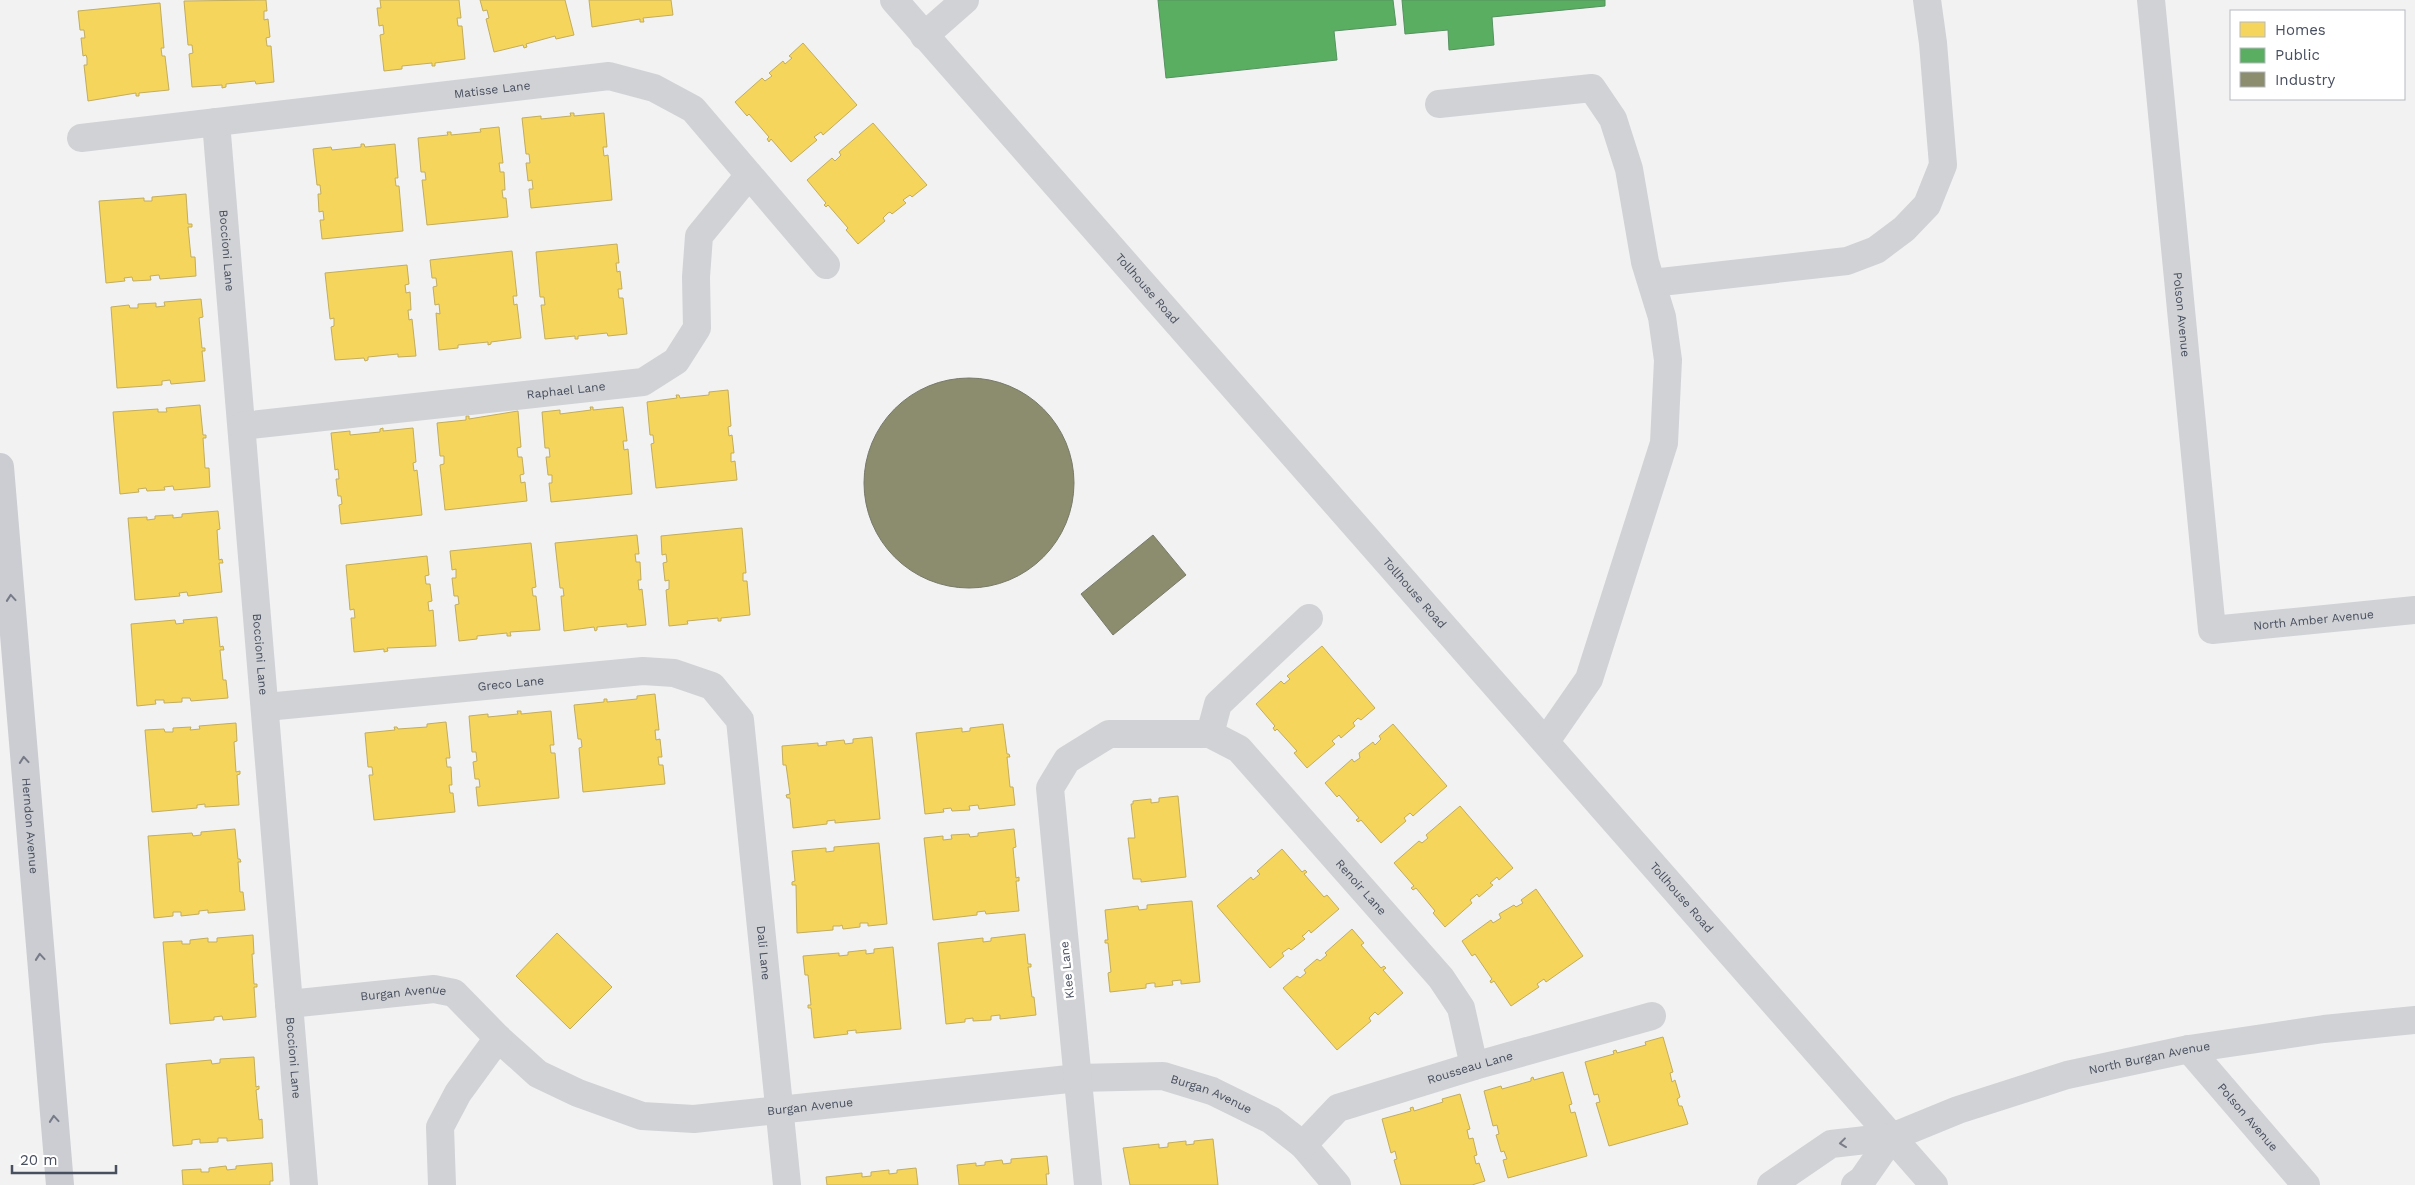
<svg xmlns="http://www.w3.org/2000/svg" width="2415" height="1185" font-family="'Work Sans',sans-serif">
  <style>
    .homes { fill: #f6d55c; stroke: #c2ad5d }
    .public { fill: #5aae61; stroke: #559260 }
    .industry { fill: #8c8c6e; stroke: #787a6a }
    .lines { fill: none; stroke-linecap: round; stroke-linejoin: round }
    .minor { stroke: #d0d2d5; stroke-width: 28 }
    .major { stroke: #cbcdd2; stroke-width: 28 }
    .oneway { stroke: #767b87 }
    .oneway2 { stroke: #787d88 }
    .labels { text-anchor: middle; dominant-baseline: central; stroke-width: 5; stroke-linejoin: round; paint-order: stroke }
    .street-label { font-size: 12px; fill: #484f5f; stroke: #fff }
  </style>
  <rect width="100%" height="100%" fill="#f2f2f2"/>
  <g class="homes">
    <polygon points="266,0 267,11 264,11 264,20 268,19 270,37 266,38 267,46 271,46 274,82 256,84 255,81 226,84 226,87 222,88 222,85 192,87 189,54 193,53 192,45 188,45 184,1"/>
    <polygon points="380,0 459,0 461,18 457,18 458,26 462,26 465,59 435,63 435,66 432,66 432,63 402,66 402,69 384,71 380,35 384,34 383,25 379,26 377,8 381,8"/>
    <polygon points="480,0 565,0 574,35 556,39 555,36 526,44 527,47 524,48 523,45 494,52 486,19 489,18 487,10 483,11"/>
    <polygon points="589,0 671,0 673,15 643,18 644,22 640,22 640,19 592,27"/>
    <polygon points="160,3 164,48 161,48 162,56 165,56 169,90 139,93 139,96 136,96 136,93 88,101 84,65 87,65 87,58 86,55 83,56 81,38 85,38 84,30 80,30 78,11"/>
    <polygon points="803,43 857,105 823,135 821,132 814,137 817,140 791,162 771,139 769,142 767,139 769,137 749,114 747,116 735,102 762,78 765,81 772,76 769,73 783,61 785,64 792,58 789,56"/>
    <polygon points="570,113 574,113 574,116 604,113 607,147 603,147 604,156 608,155 612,200 531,208 529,189 533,189 532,180 528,181 526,163 530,163 529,154 526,154 522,118 541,116 541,119 571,116"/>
    <polygon points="873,123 927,185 912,197 910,195 903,200 906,203 892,214 890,212 888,213 883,218 885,221 858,244 846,230 848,228 828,205 826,207 824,205 826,203 807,180 832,158 835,161 841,155 839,152"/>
    <polygon points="499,127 503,163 499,163 500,170 500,172 504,172 505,190 502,190 503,198 506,198 508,217 427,225 422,180 426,180 425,172 421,172 418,138 448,135 447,132 451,132 451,135 481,132 480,129"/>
    <polygon points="361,144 364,144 365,147 395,144 398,178 395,178 396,186 399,186 403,231 322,239 320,220 324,220 323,211 319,212 318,194 321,194 320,185 317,185 313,149 331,147 332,150 361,147"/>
    <polygon points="186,194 188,224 192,224 192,227 188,227 191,257 195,257 196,276 160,279 159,275 150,276 151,280 133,281 132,277 124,278 125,281 106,283 99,201 144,198 144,201 152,201 152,197"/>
    <polygon points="617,244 619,263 616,263 617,272 620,271 622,289 618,289 619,298 623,298 627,334 608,336 607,333 578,336 578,339 575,339 575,336 545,339 541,305 545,305 544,297 540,297 536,252"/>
    <polygon points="512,251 517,296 513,296 514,305 517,304 521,338 491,342 491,344 488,345 488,342 458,345 458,348 439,350 436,313 440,314 439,304 435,305 433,287 437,286 436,278 432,278 430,260"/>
    <polygon points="407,265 409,284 405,285 406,293 410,292 411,310 408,310 409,320 412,319 416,356 398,357 398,354 368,357 368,360 365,361 364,358 335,360 331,327 334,326 334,318 330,319 325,273"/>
    <polygon points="201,299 203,317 199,318 202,348 205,348 205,351 202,351 205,381 171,384 170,380 162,381 162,385 117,388 111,307 129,305 130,308 138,308 138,304 156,303 156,307 165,306 164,302"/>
    <polygon points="728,390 731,426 728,427 729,436 732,435 734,453 731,453 731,462 735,461 737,480 656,488 651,444 654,443 653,435 650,435 647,402 677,398 676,395 679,395 680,398 709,395 709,392"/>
    <polygon points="200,405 203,435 206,435 206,438 203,438 205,468 209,468 210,487 174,490 173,486 164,487 165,490 147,491 146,488 138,489 139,492 120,494 113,412 158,409 158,412 167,412 166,408"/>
    <polygon points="590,407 593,407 593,410 623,407 627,441 623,441 624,450 628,449 632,494 551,502 549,483 552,483 552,475 548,475 546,457 550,457 549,448 545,448 542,412 560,410 560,414 591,410"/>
    <polygon points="518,411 521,447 517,448 518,457 522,457 524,474 520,475 521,483 525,482 527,501 445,510 440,465 444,464 444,456 440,456 437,423 466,420 466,416 469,416 469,419"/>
    <polygon points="383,428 383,431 413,428 416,462 413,463 414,471 417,470 422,515 341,524 339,505 342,504 341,496 338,496 336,479 339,479 338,469 335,470 331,433 350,431 350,435 380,432 380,429"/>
    <polygon points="218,511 220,529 217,530 219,560 222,559 223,563 219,563 222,592 188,596 187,592 179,593 180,596 135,600 128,518 147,517 147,520 155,519 155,516 173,515 173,518 182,517 182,514"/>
    <polygon points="742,528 746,573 743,573 743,581 747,581 750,615 721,618 721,621 718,621 718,618 687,621 688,624 669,626 666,590 669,589 669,580 665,581 663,563 667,562 666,554 662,555 661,536"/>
    <polygon points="637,535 639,554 635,554 636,562 640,562 641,580 638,580 639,590 642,589 646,625 627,627 627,624 597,627 597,630 595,631 594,627 564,631 561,596 564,596 563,588 560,588 555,543"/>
    <polygon points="531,543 536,587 532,588 533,596 536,596 540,630 510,632 511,636 507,636 507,633 477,636 477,639 459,641 455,605 459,604 458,596 454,596 452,578 456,578 456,569 452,570 450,551"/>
    <polygon points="427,556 429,575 425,576 426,584 430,584 432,601 428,602 429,611 433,610 436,646 387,648 388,651 384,652 384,649 354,652 351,618 355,618 354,609 350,610 346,565"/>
    <polygon points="217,617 220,647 223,646 224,650 220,650 223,680 226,680 228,698 191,701 190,698 182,698 182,702 164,703 164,700 155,700 156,704 137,706 131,624 175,620 176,624 184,623 183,620"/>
    <polygon points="1322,646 1375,708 1361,720 1358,718 1353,723 1355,726 1341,738 1339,735 1332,741 1335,744 1307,768 1294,753 1297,751 1277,729 1275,731 1273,728 1275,726 1256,704 1281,681 1284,684 1290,679 1287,676"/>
    <polygon points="655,694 659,730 655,730 656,740 660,739 662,757 658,757 659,765 663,765 665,784 583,792 579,748 582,747 581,739 578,739 574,705 604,702 604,699 607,699 607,702 637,699 637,696"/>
    <polygon points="517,711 521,711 521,714 551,711 554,745 550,745 551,753 555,753 559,798 478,806 476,787 480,787 479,779 475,779 473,762 477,761 476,752 472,752 469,716 488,714 488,717 518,714"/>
    <polygon points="446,722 450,758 446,758 447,767 451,767 452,785 449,785 450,793 453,793 455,812 374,820 369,775 373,775 372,767 368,767 365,733 395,730 394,727 397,727 398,729 427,727 427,724"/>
    <polygon points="236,723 237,741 234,742 236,772 240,771 240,774 237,775 239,805 205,807 205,804 197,805 197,808 152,812 145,730 164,729 165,732 173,732 173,728 191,727 190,730 200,729 199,726"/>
    <polygon points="1003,724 1007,754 1009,754 1010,757 1007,757 1010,787 1013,787 1015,805 979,809 978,805 969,806 970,810 952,811 951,808 943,809 944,812 925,814 916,733 962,728 962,732 970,731 970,728"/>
    <polygon points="1393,724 1447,786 1413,816 1410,813 1404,818 1406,821 1381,843 1361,820 1358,822 1356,820 1359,818 1339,795 1337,797 1325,783 1352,759 1354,762 1360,758 1359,753 1373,742 1375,745 1381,739 1379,736"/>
    <polygon points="872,737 880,819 835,823 835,820 827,821 827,824 793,828 790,798 787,798 786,795 790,794 786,765 783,765 782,746 818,743 818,746 827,745 826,742 844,740 845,744 853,743 853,739"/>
    <polygon points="1178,796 1186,877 1141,882 1141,879 1133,879 1128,838 1135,838 1131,804 1133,804 1133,801 1151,799 1151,803 1159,802 1159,798"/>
    <polygon points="1460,806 1513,868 1499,880 1497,877 1490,883 1493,885 1479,897 1477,894 1475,896 1470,900 1472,903 1445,927 1433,913 1435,911 1416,888 1413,890 1411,888 1414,886 1394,863 1419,841 1422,843 1428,838 1426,835"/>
    <polygon points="235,829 238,859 240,859 241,862 238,862 240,892 243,892 245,910 208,913 208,910 199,911 199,914 181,916 181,912 173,912 173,916 154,918 148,836 192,833 193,836 201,835 201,832"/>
    <polygon points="1014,829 1016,847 1013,848 1016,878 1019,877 1019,881 1016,881 1019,911 986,914 985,911 977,912 977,915 933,920 924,838 943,836 943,840 952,839 951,835 969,834 970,837 978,836 978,833"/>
    <polygon points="879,843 887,924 868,926 868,923 860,923 860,927 843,929 842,925 840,926 833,926 833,930 797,933 796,885 792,885 792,882 795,881 792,851 826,848 826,852 834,851 834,847"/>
    <polygon points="1282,849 1302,872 1305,870 1307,872 1304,874 1324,897 1327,895 1339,909 1311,933 1309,930 1304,935 1302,936 1305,939 1291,950 1289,948 1282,953 1284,956 1270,968 1217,906 1251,877 1253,880 1260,874 1257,871"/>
    <polygon points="1536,889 1583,956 1546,982 1544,979 1537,984 1539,987 1511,1006 1494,981 1491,983 1490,981 1492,979 1475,954 1472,956 1462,941 1491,920 1493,923 1501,918 1499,914 1514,905 1516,907 1523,903 1521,900"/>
    <polygon points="1192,901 1200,982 1181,984 1181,980 1172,981 1173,985 1155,987 1155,983 1152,983 1146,984 1146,988 1110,992 1108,973 1111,972 1108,943 1105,943 1105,940 1108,940 1105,910 1138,906 1139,910 1147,909 1147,905"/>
    <polygon points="1352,929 1364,943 1361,945 1381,968 1384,966 1386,968 1383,970 1403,993 1378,1015 1375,1012 1369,1018 1371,1021 1337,1050 1283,988 1297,976 1300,978 1306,973 1304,970 1317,959 1320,961 1327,955 1325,953"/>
    <polygon points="557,933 612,987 570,1029 516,976"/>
    <polygon points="1025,934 1028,964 1031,964 1031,967 1028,967 1032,997 1034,997 1036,1015 1000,1019 1000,1015 991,1016 991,1020 973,1021 973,1018 965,1019 965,1022 946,1024 938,943 983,938 983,942 991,941 991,938"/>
    <polygon points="253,935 254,954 252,954 254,984 257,984 257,987 254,987 256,1017 223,1020 222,1016 214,1017 214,1020 170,1024 163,942 182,941 182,944 190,944 190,940 208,938 208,942 217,942 217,938"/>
    <polygon points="893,947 901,1029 856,1033 856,1030 847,1031 848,1034 814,1038 811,1008 808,1008 808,1005 811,1005 808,975 805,975 803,956 839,953 839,956 848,955 848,952 866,950 866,954 874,953 874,949"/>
    <polygon points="1663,1037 1673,1072 1670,1073 1672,1082 1675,1080 1680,1097 1677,1099 1679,1106 1682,1106 1688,1124 1609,1146 1596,1103 1600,1102 1598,1094 1594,1095 1585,1062 1614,1054 1613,1051 1616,1050 1617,1053 1646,1045 1645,1042"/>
    <polygon points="254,1057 256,1087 259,1086 259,1089 256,1090 259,1120 262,1119 263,1138 227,1141 227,1138 218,1138 218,1142 200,1143 200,1139 192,1140 192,1144 173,1146 166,1064 211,1060 212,1064 220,1063 220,1059"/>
    <polygon points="1563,1072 1572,1104 1569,1105 1571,1113 1575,1112 1587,1156 1508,1178 1503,1160 1507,1159 1504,1151 1501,1152 1496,1135 1499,1134 1497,1125 1493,1126 1484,1091 1501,1086 1502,1089 1531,1081 1531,1078 1533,1077 1534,1080"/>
    <polygon points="1460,1094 1470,1129 1467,1130 1469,1139 1473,1138 1477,1155 1474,1156 1476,1164 1479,1163 1485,1181 1472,1185 1401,1185 1394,1160 1397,1159 1395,1151 1391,1153 1382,1119 1411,1111 1410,1108 1413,1107 1414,1111 1443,1102 1442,1099"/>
    <polygon points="1213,1139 1218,1185 1130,1185 1123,1148 1159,1144 1159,1148 1168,1147 1168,1143 1186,1141 1186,1145 1194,1144 1194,1141"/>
    <polygon points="1047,1156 1049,1174 1046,1174 1047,1185 959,1185 957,1165 976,1163 976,1166 985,1165 985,1162 1002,1160 1003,1164 1011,1163 1011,1159"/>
    <polygon points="272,1163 273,1181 270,1181 270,1185 183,1185 182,1170 201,1169 201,1172 209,1172 209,1168 226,1166 227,1170 236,1169 236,1166"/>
    <polygon points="916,1168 918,1185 827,1185 826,1177 862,1173 862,1177 871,1176 871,1172 889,1170 889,1174 897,1173 897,1170"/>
  </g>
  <g class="public">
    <polygon points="1158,0 1393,0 1396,25 1334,31 1337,60 1166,78"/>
    <polygon points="1402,0 1605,0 1605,6 1492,17 1494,45 1449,50 1448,30 1405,34"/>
  </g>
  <g class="industry">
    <circle cx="969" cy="483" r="105"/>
    <polygon points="1153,535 1186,575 1113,635 1081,594"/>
  </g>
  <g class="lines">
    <g class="minor">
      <path id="s1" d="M894,0L1934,1185"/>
      <path id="s2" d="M2151,0L2212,630L2415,610"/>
      <polyline points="924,36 965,0"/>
      <polyline points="1439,104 1592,88 1613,119 1629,169 1645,262 1662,317 1668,360 1664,443 1589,679 1546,741"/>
      <path id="s3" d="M216,122L304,1185"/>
      <path id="s4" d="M81,138L609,76L654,88L693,109L826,265"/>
      <polyline points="1652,283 1847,261 1876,250 1904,229 1927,205 1943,165 1933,43 1927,0"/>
      <path id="s5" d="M242,426L643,382L676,361L697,328L696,277L699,236L749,175"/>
      <path id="s6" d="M266,707L643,671L674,673L712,686L740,720L787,1185"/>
      <polyline points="1210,734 1218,704 1309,618"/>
      <path id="s7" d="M289,1004L434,989L454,993L498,1038L538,1074L578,1093L642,1116L694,1119L1078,1078L1163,1076L1212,1091L1271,1120L1303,1145L1337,1185"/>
      <path id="s8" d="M2189,1049L2306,1185"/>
      <path id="s9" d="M1303,1145L1338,1108L1474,1066L1652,1016"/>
      <polyline points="442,1185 440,1127 458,1093 498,1038"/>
      <path id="s10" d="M1088,1185L1050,788L1067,760L1109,734H1210L1239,749L1441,978L1461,1008L1474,1066"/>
      <path id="s11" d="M1771,1185L1831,1144L1892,1137L1958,1110L2067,1075L2189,1049L2324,1029L2415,1020"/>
      <polyline points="1855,1185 1862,1180 1892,1137"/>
    </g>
    <path class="major" id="s12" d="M0,467L60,1185"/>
  </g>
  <defs><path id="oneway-chevron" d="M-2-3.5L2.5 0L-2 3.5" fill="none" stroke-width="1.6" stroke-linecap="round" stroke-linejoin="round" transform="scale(1.25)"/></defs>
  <g class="oneway">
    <use href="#oneway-chevron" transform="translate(11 598) rotate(-95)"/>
    <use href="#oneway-chevron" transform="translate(24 760) rotate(-95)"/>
    <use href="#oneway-chevron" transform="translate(40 957) rotate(-95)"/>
    <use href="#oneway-chevron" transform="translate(54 1119) rotate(-95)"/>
  </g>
  <use class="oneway2" href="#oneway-chevron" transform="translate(1843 1143) rotate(173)"/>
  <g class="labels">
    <g class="street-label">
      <text stroke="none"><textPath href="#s4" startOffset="414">Matisse Lane</textPath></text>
      <text stroke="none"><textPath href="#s3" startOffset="129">Boccioni Lane</textPath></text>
      <text stroke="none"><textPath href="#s1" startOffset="384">Tollhouse Road</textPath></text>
      <text stroke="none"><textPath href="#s2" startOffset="316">Polson Avenue</textPath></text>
      <text stroke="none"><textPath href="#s5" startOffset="326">Raphael Lane</textPath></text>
      <text stroke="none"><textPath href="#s1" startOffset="789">Tollhouse Road</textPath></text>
      <text stroke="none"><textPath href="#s2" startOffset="735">North Amber Avenue</textPath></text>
      <text stroke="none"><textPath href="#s3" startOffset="534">Boccioni Lane</textPath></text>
      <text stroke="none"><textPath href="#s6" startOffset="246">Greco Lane</textPath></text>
      <text stroke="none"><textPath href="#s12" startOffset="360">Herndon Avenue</textPath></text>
      <text stroke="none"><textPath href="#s10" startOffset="799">Renoir Lane</textPath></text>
      <text stroke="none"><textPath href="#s1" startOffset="1194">Tollhouse Road</textPath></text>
      <text stroke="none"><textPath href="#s6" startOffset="728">Dali Lane</textPath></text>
      <text transform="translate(1067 970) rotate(-96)">Klee Lane</text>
      <text stroke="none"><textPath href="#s7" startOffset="115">Burgan Avenue</textPath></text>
      <text stroke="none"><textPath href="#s3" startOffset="939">Boccioni Lane</textPath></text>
      <text stroke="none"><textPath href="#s11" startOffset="404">North Burgan Avenue</textPath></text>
      <text stroke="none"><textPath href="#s9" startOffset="189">Rousseau Lane</textPath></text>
      <text stroke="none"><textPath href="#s7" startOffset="970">Burgan Avenue</textPath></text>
      <text stroke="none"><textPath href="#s7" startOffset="564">Burgan Avenue</textPath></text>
      <text stroke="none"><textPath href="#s8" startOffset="90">Polson Avenue</textPath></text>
    </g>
  </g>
  <rect x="2230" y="10" width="175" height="90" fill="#ffffff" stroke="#b6b9bf"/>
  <rect x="2240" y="22" width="25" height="15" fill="#f6d55c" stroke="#b6b9bf"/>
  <text x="2275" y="35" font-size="15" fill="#484f5f">Homes</text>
  <rect x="2240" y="48" width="25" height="15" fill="#5aae61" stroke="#b6b9bf"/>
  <text x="2275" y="60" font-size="15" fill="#484f5f">Public</text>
  <rect x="2240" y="72" width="25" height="15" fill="#8c8c6e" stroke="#b6b9bf"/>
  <text x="2275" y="85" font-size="15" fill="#484f5f">Industry</text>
  <path d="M12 1165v8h104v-8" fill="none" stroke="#484f5f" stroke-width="2.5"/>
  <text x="20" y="1165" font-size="15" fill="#484f5f" stroke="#ffffff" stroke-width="4" paint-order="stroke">20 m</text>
</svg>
